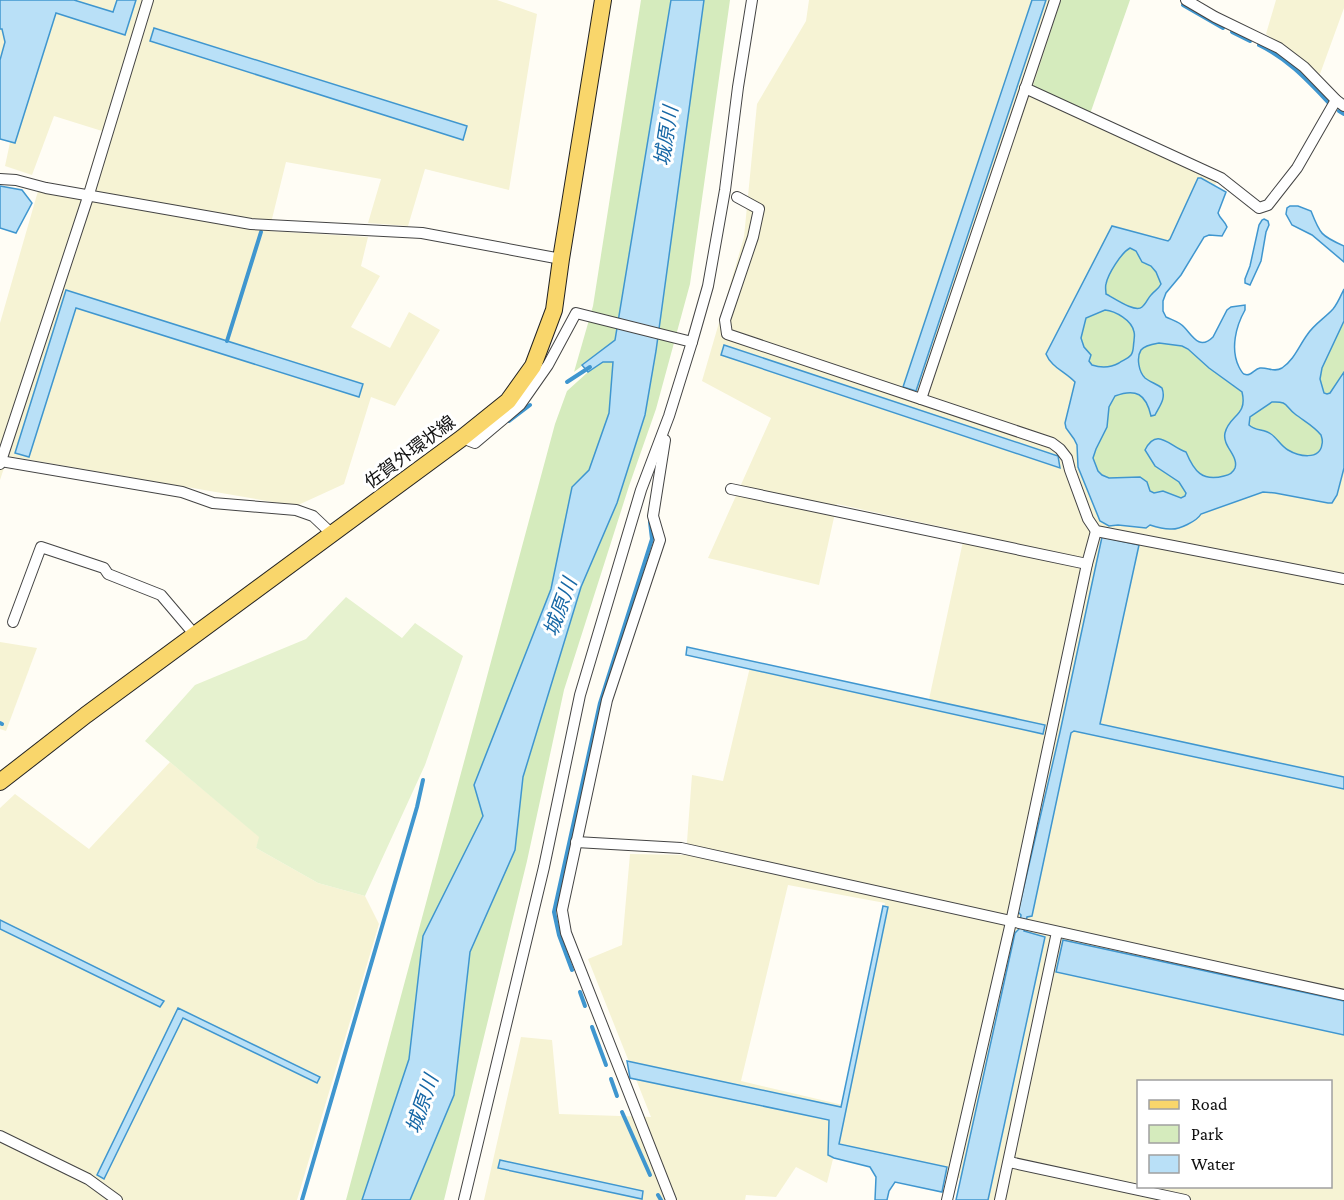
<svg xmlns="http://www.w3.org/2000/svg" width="1344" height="1200" font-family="'Crimson Pro','Noto Sans JP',serif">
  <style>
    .farmland { fill: #f6f3d4; fill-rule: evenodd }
    .green { fill: #d5ebbd }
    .pitch { fill: #e6f2cf }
    .water { fill: #b9e0f7; stroke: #3f96cf; stroke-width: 1.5; fill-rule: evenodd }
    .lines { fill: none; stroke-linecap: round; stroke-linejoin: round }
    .stream { stroke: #3f96cf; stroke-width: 4 }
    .minor-casing { stroke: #444; stroke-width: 12 }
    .primary-casing { stroke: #222; stroke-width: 18 }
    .minor { stroke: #fff; stroke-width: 10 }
    .primary { stroke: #f9d66b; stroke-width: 16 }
    .labels { text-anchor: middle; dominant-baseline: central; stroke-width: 6; stroke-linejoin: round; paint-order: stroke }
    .street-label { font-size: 18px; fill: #111; stroke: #fff }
    .water-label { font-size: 20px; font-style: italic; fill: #1768a6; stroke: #fff }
  </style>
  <rect width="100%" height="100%" fill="#fffdf5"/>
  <g class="farmland">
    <polygon points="0,0 497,0 537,14 509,190 425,169 408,226 368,223 381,179 286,162 269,231 368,237 361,266 380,276 351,327 390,348 409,312 440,330 395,406 371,397 344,484 296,506 8,456 0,480 0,323 38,191 82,196 102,131 54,116 32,175 5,166 21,91 0,86"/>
    <path d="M809,0H1061L1034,86L1217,181L1182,252L1056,351L1344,429V1200H958L962,1179L836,1147L827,1183L796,1167L776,1197L746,1195L745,1200H484L521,1037L552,1040L559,1114L651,1117L588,959L622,945L630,854L686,855L692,775L723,781L750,667L928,704L965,532L837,504L819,585L708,558L771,418L702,381L744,237L757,104L806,21ZM788,885L885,903L843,1105L741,1081ZM1138,1082H1330V1186H1138Z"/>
    <polygon points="1276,0 1344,0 1344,8 1320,74 1266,34"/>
    <polygon points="0,642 37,648 6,731 0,729"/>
    <polygon points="170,762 260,837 256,848 318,883 365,896 379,924 297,1200 0,1200 0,808 15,794 89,849"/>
  </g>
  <g class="green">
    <polygon points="641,0 671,0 615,340 574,372 593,306"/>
    <polygon points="704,0 730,0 690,284 656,409 629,486 564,690 527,861 444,1200 410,1200 454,1095 470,952 515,850 523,777 581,587 617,503 645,415 656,351"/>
    <polygon points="1061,0 1130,0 1090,114 1033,86"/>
    <polygon points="1118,240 1182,252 1150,316 1252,388 1297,386 1344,295 1344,429 1325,486 1268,471 1173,514 1111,506 1085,461 1093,379 1056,352"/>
    <polygon points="603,362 613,362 609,413 589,470 572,487 551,589 474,785 483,816 423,936 409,1059 362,1200 346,1200 555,424 567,391 588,372"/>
  </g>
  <polygon class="pitch" points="346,597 402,638 415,623 463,656 425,765 365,896 318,883 256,848 259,837 145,741 195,685 306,639"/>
  <g class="water">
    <polygon points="0,0 74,0 113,12 117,0 136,0 125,35 56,13 15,143 0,139 0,60 5,42 2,29 0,29"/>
    <polygon points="671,0 704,0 656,351 645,415 617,503 581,587 523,777 515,850 470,952 454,1095 410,1200 362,1200 409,1059 423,936 483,816 474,785 551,589 572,487 589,470 609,413 613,362 603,362 588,372 582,365 615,340"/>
    <polygon points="1032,0 1046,0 916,391 903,387"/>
    <polygon points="154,28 467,126 463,140 150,41"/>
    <path d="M1198,178H1201L1226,192L1218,213C1220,219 1225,221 1227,227L1222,236L1209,235L1204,237L1181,275L1166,293L1163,301V311L1166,317C1172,320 1180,322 1184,327C1192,335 1199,351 1213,337L1227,310L1231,307L1245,305V310C1236,326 1230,349 1239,367C1240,369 1242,373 1244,374C1251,377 1254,369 1260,368C1268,367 1274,373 1282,368C1294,360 1299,346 1307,335C1314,324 1325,318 1333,309C1338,303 1341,295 1344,289V321L1322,368L1320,379L1324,393L1327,394L1330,393L1344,372V468L1337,495L1332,503H1328L1275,493L1263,492L1201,514C1197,521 1179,530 1170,529C1164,529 1156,527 1150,525L1146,528L1118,525L1109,526L1100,521L1078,467L1077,445L1074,439L1066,428L1065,423L1075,382C1066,372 1051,367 1046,354L1112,226L1168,241L1170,239ZM1130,248L1136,251L1142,262L1151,266L1156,272L1161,284C1158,290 1155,290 1151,295C1148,298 1146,304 1142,307C1135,313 1114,298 1106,294C1106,291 1105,287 1106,284C1108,274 1121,253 1130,248ZM1105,310C1115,311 1132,320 1134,332C1135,335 1134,338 1134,341C1133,346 1134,351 1131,355C1128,359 1123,360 1119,363C1110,368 1101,368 1092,365L1089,361L1091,355L1084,347L1081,338L1086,318ZM1159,343L1182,346L1188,349L1209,368L1242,392C1248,416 1229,415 1225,433C1222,446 1239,456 1235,468C1233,473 1229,475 1224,476C1202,482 1194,471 1186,452C1170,447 1157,426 1145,450L1155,466L1179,482L1186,493L1185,496L1181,498L1163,491L1154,493L1150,491L1147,482L1140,477L1109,478L1102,475L1098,471L1093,458L1096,449L1107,427L1109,407L1115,396C1136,388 1146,394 1151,416L1155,415C1160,405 1166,399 1162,388C1157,384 1150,382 1145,378C1139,372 1136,358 1141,350C1145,345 1153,344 1159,343ZM1272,402C1288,401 1285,406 1295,414C1304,421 1314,426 1321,435C1322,438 1323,441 1322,444C1320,461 1298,456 1288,450C1281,446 1277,438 1271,434C1264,429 1255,431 1249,425L1250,417Z"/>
    <polygon points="0,186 22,190 32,203 16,233 0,228"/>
    <path d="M1290,206H1298L1311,211C1320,234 1321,236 1344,246V262L1312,235L1292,225L1286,214L1287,208Z"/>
    <polygon points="1264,219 1268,221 1269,225 1266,232 1261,261 1250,285 1245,283 1245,279 1250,266 1259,225 1262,220"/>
    <polygon points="66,290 363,384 359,397 76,308 29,457 15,453"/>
    <polygon points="724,345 1058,456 1060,468 721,355"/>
    <polygon points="1102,537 1139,545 1100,724 1344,777 1344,789 1074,731 1071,733 1032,916 1027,917 1024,931 1045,937 988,1200 956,1200 1015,933 1019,929 1021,915 1018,912 1060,732"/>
    <polygon points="687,647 1045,725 1043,734 686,655"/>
    <polygon points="883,906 888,907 839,1144 947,1167 942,1192 895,1182 889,1191 887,1200 875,1200 876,1177 870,1167 834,1158 828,1155 829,1120 630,1078 627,1061 841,1107"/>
    <polygon points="0,920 164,1001 160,1007 0,929"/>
    <polygon points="1063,940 1344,1001 1344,1035 1056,972"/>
    <polygon points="178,1008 320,1077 317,1083 183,1018 104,1179 97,1175"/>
    <polygon points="500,1160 643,1191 642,1199 498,1168"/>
  </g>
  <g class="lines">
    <g class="stream">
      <polyline points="1183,5 1223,28"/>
      <polyline points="1232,32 1250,41"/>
      <path d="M1259,45C1288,59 1307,80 1329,103"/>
      <polyline points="1339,111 1344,114"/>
      <polyline points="227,341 261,232"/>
      <polyline points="567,382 590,367"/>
      <polyline points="509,421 530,405"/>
      <polyline points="0,723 2,724"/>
      <polyline points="572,970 559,935 554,912 600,703 652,539 650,522"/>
      <polyline points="580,992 585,1006"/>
      <polyline points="592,1027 606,1065"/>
      <polyline points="611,1079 617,1096"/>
      <polyline points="622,1112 650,1175"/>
      <polyline points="658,1195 661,1200"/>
      <polyline points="302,1200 417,807 423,780"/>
    </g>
    <g class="minor-casing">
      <g id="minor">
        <polyline points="1186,0 1215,17 1279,48 1304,67 1336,100 1344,106"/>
        <polyline points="1025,88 1221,178 1259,208 1268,205 1297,168 1336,100"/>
        <polyline points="0,179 16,180 46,188 251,224 422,233 561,259"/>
        <polyline points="737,197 759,209 753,237 725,320 727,334 1052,443 1060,449 1067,458 1070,470 1088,519 1096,531 1344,579"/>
        <polyline points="921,399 1055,0"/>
        <polyline points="462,438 475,443 520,405 548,365 576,313 692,342"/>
        <polyline points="665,440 653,516 660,540 607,700 562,910 566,933 671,1200"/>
        <polyline points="0,461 182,492 213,503 296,510 313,516 332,534"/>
        <polyline points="0,464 89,194 148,0"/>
        <polyline points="731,489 1087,564"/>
        <polyline points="13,622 41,547 104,568 108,574 161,595 195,635"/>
        <polyline points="576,842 681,848 1344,995"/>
        <polyline points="0,1136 88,1179 117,1200"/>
        <polyline points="1009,1162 1185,1200"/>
        <polyline points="464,1200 544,867 580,695 641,490 669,416 692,342 708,286 725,190 738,87 752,0"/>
        <polyline points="947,1200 1011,922 1087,564 1096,531"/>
        <polyline points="1000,1200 1057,932"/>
      </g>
    </g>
    <g class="primary-casing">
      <polyline id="primary" points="0,782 86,715 462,438 508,401 533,366 554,310 561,259 603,0"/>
    </g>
    <use href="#minor" class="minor"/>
    <use href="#primary" class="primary"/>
  </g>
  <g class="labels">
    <g class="street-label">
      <text transform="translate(410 452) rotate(-37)">佐賀外環状線</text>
    </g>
    <g class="water-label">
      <text transform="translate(666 136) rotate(-81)">城原川</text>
      <text transform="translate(560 607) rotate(-70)">城原川</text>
      <text transform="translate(422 1104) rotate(-71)">城原川</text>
    </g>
  </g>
  <rect x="1137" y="1080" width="195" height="108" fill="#ffffff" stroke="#a0a0a0" stroke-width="1.5"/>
  <rect x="1149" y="1100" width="30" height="9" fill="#f9d66b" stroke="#a0a0a0" stroke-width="1.5"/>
  <text x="1191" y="1110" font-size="18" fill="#111111">Road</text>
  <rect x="1149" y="1125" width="30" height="18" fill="#d5ebbd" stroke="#a0a0a0" stroke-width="1.5"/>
  <text x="1191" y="1140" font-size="18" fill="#111111">Park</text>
  <rect x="1149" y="1155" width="30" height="18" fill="#b9e0f7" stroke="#a0a0a0" stroke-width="1.5"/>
  <text x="1191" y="1170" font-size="18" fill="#111111">Water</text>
</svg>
